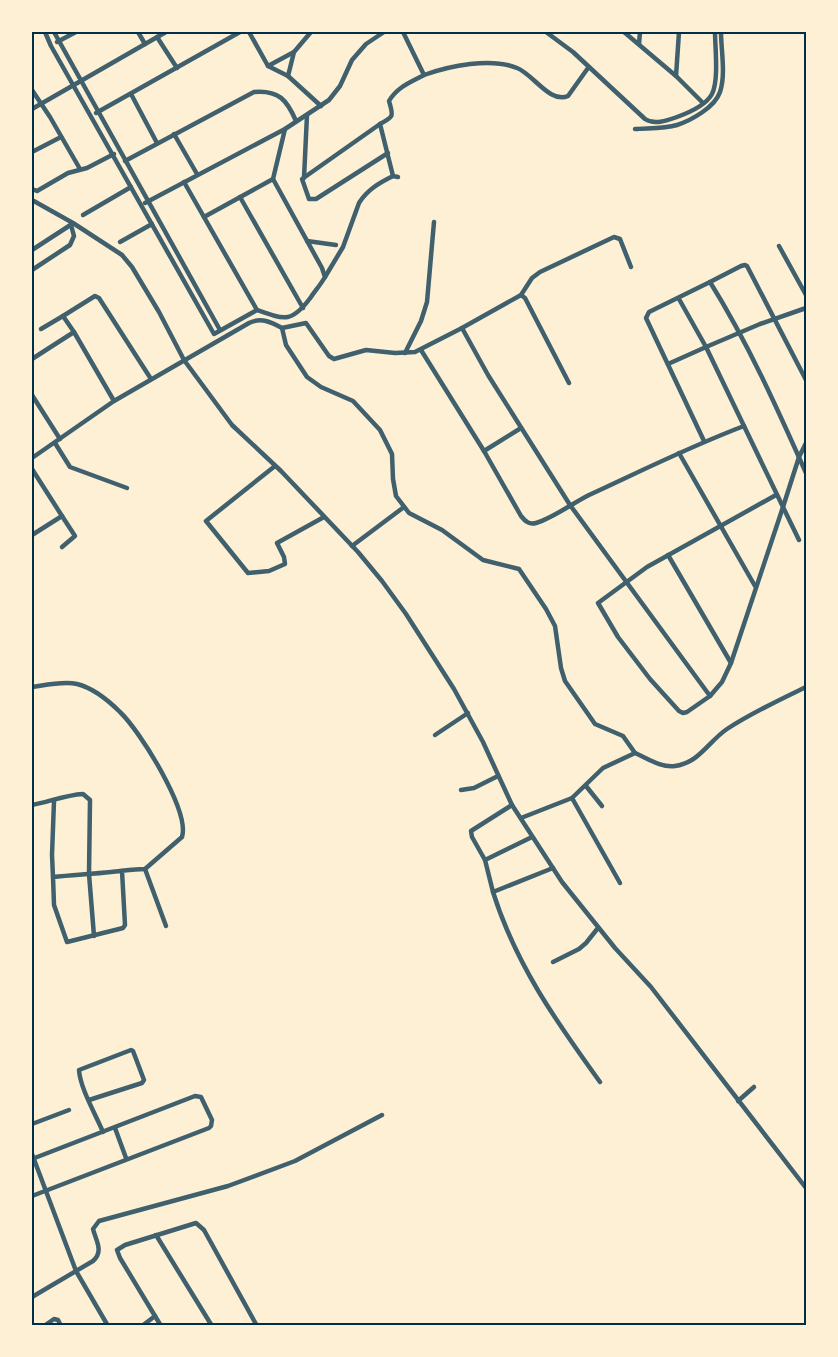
<svg xmlns="http://www.w3.org/2000/svg" width="838" height="1357" font-family="'Public Sans',sans-serif">
  <style>
    .lines { fill: none; stroke-linecap: round; stroke-linejoin: round }
    .minor { stroke: #3f606c; stroke-width: 4.5 }
    .neatline { fill: none; stroke: #003049; stroke-width: 2 }
  </style>
  <rect width="100%" height="100%" fill="#fdf0d5"/>
  <g class="lines">
    <g class="minor">
      <polyline points="45,32 51,46 214,334 257,310 184,182"/>
      <polyline points="54,32 220,330"/>
      <polyline points="138,32 145,44"/>
      <polyline points="249,32 268,66 288,76 321,106"/>
      <path d="M546,32L573,52L645,119C654,125 666,121 677,117C688,113 706,105 712,94C719,80 715,47 715,32"/>
      <polyline points="624,32 676,76 703,103"/>
      <polyline points="157,37 177,68"/>
      <polyline points="57,42 76,32"/>
      <polyline points="639,44 640,32"/>
      <polyline points="268,66 294,52"/>
      <path d="M424,75C449,66 491,57 517,68C533,74 550,104 568,96L588,68"/>
      <polyline points="288,76 294,52 311,32"/>
      <polyline points="676,76 679,32"/>
      <polyline points="32,90 50,117 80,169"/>
      <polyline points="131,94 157,143"/>
      <polyline points="32,109 166,32"/>
      <polyline points="96,113 240,32"/>
      <polyline points="380,124 302,179 309,199 316,199 388,153"/>
      <path d="M635,129C648,128 664,129 677,125C692,120 715,107 720,92C726,74 721,50 721,32"/>
      <polyline points="174,134 197,174"/>
      <polyline points="32,152 61,137"/>
      <path d="M125,161L254,92C279,90 287,100 296,121"/>
      <path d="M398,177L393,176L380,124C395,116 393,116 389,101C397,87 411,82 424,75L403,32"/>
      <polyline points="304,178 307,115"/>
      <polyline points="273,179 285,129"/>
      <polyline points="32,189 37,191 68,173 87,168 114,154"/>
      <polyline points="240,197 303,308"/>
      <polyline points="32,200 73,223 122,255 132,267 159,312 184,360 232,425 281,471 358,552 382,581 406,614 454,689 483,742 512,805 562,882 615,948 651,987 806,1188"/>
      <polyline points="145,203 285,129 329,100 340,86 352,60 366,44 384,32"/>
      <polyline points="83,215 131,187"/>
      <path d="M204,217L273,179L322,268L325,277C321,284 315,291 311,297C292,323 285,320 257,310"/>
      <polyline points="307,241 336,245"/>
      <polyline points="120,242 152,224"/>
      <polyline points="779,246 806,295"/>
      <polyline points="32,250 72,224"/>
      <polyline points="32,270 70,245 74,236 71,225"/>
      <path d="M325,277L343,247L359,203C367,190 379,183 393,176"/>
      <polyline points="521,295 532,278 540,272 614,237 620,239 631,267"/>
      <polyline points="63,316 95,296 99,298 151,379"/>
      <polyline points="282,328 306,323 329,356 334,359 366,350 395,353 415,352 462,328 488,375 570,505 710,696 722,682 731,663 783,507 744,426"/>
      <polyline points="462,328 521,295 525,298 569,383"/>
      <polyline points="41,329 63,316 74,332"/>
      <path d="M421,350L484,451L521,516C525,521 529,525 536,523C553,518 573,503 589,495C641,471 691,446 744,426L706,347L760,324L806,308"/>
      <polyline points="405,353 421,321 427,302 434,222"/>
      <polyline points="32,359 74,332 114,401"/>
      <polyline points="668,364 706,347 679,299"/>
      <path d="M806,380L747,266L745,265L741,266L710,282C748,343 777,408 806,473"/>
      <polyline points="32,395 60,439"/>
      <polyline points="704,441 646,318 649,312 710,282"/>
      <polyline points="55,443 70,467 127,488"/>
      <polyline points="484,451 521,428"/>
      <polyline points="679,453 755,586"/>
      <path d="M32,458L114,401L249,323C261,317 271,322 282,328L286,345L307,377L321,387L353,401L380,430L392,454L393,479L396,496L409,513L442,530L483,560L519,569L546,609L555,626L561,668L565,681L595,724L623,736L635,753"/>
      <polyline points="275,466 206,521 248,573 269,571 285,564 284,557 277,543 324,517"/>
      <polyline points="32,469 62,516 32,535"/>
      <polyline points="62,516 75,536 62,547"/>
      <polyline points="799,540 783,507 799,457 806,443"/>
      <polyline points="352,546 404,507"/>
      <polyline points="668,555 731,663"/>
      <path d="M32,687C46,685 63,681 77,684C93,688 109,701 120,712C140,731 190,811 182,837L145,869C134,869 122,871 111,872C92,874 72,875 53,877L54,905L67,942L123,928L125,925L122,871"/>
      <polyline points="710,696 687,712 683,713 679,711 650,679 618,637 598,603 647,567 776,495"/>
      <polyline points="435,735 468,713"/>
      <polyline points="586,786 602,806"/>
      <polyline points="461,790 474,788 498,776"/>
      <polyline points="572,798 620,883"/>
      <path d="M32,805C49,802 65,795 83,794L90,800L89,874L94,936"/>
      <path d="M521,818L572,798L603,768L635,753C647,758 661,768 675,766C699,763 709,741 727,729C753,712 779,700 806,687"/>
      <polyline points="485,860 472,837 471,831 512,805"/>
      <path d="M553,868L493,892C516,965 556,1021 600,1082"/>
      <polyline points="145,869 166,926"/>
      <polyline points="53,877 52,855 54,801"/>
      <polyline points="493,892 485,860 532,837"/>
      <polyline points="553,962 579,949 586,943 598,928"/>
      <path d="M89,1100L142,1083L144,1080L133,1051L131,1050L79,1070C80,1088 96,1115 103,1132"/>
      <polyline points="738,1101 754,1087"/>
      <polyline points="32,1124 69,1110"/>
      <polyline points="115,1128 126,1158"/>
      <polyline points="32,1154 76,1271 108,1326"/>
      <polyline points="32,1159 195,1096 201,1097 212,1120 211,1126 209,1128 32,1196"/>
      <polyline points="156,1235 212,1326"/>
      <path d="M32,1297L93,1261C104,1251 96,1241 93,1229L99,1221L228,1186L295,1161L382,1115"/>
      <polyline points="155,1316 161,1326"/>
      <polyline points="44,1326 54,1319 58,1320 61,1326"/>
      <polyline points="142,1326 155,1316 120,1258 117,1250 125,1245 196,1223 204,1230 257,1326"/>
    </g>
  </g>
  <rect width="838" height="1357" fill="none" stroke="#fdf0d5" stroke-width="66"/>
  <rect x="33" y="33" width="772" height="1291" class="neatline"/>
</svg>
